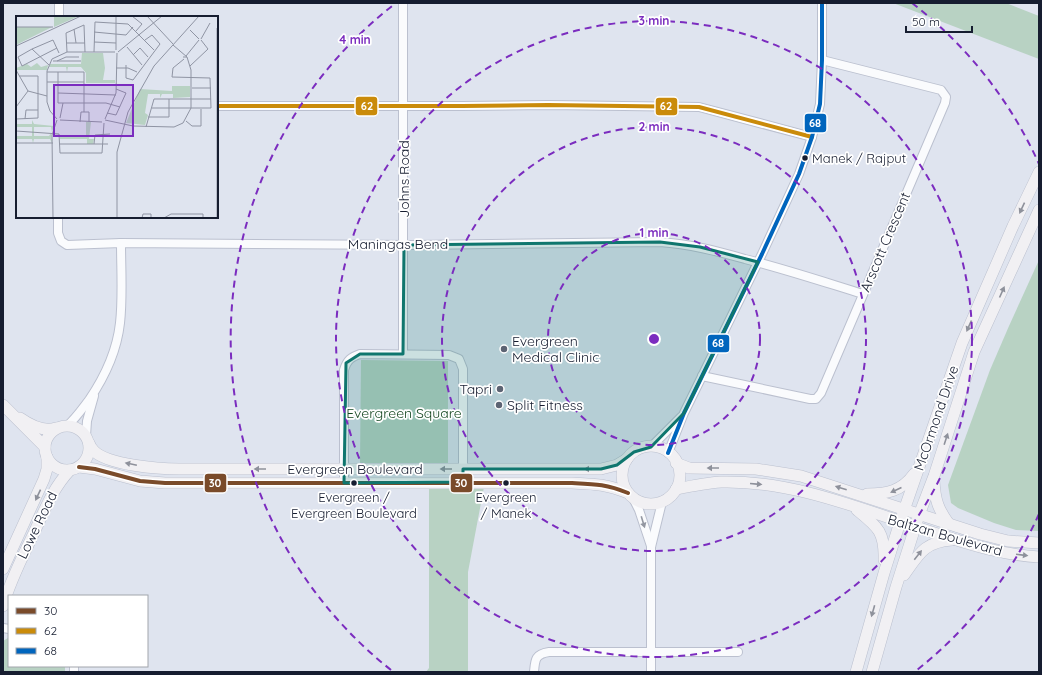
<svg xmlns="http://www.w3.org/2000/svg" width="1042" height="675" font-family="Quicksand,sans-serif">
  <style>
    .green { fill: #b8d2c3 }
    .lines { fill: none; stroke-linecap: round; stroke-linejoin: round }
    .street-casing { stroke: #bbc0cf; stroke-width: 10 }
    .secondary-casing { stroke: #bbc0cf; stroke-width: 12 }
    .street { stroke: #fafbfd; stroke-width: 8 }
    .secondary { stroke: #f1f0f3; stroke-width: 11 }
    .bus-1-casing { stroke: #fff; stroke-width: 7 }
    .bus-2-casing { stroke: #fff; stroke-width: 7 }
    .bus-3-casing { stroke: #fff; stroke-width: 7 }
    .bus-1 { stroke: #7a4b2a; stroke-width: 4 }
    .bus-2 { stroke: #ca8b0a; stroke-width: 4 }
    .bus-3 { stroke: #0065bd; stroke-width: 4 }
    .oneway { fill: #8e919b }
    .oneway2 { fill: #9397a1 }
    .marked { fill: #0f766e; fill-opacity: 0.2; stroke: #0f766e; stroke-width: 3; stroke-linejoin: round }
    .ring { fill: none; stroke: #7b2cbf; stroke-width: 2; stroke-dasharray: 7 5 }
    .bus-dot { fill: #161d30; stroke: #fff; stroke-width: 1.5 }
    .poi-dot { fill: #5c6373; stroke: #fff; stroke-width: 1.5 }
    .labels { text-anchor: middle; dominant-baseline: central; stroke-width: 3.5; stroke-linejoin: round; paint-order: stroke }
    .bus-label { font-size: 13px; fill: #161d30; stroke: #fff }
    .street-label { font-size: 14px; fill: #161d30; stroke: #fff }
    .poi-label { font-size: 14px; fill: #161d30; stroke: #fff; text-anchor: start }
    .park-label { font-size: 14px; fill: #154721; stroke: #fff }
    .inset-road { fill: none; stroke: #8f94a3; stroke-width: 1 }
    .view { fill: #7b2cbf; fill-opacity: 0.15; stroke: #7b2cbf; stroke-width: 2 }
    .inset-edge { fill: none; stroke: #161d30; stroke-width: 2 }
    .centre { fill: #7b2cbf; stroke: #fff; stroke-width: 2 }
    .ring-label { font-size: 12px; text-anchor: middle; font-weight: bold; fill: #7b2cbf; stroke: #fff; stroke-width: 3.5; stroke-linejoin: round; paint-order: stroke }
    .line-badge { stroke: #fff; stroke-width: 1.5 }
    .badge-label { font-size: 11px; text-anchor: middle; font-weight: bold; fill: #fff }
  </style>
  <rect width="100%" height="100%" fill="#dfe4ef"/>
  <g class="green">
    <polygon points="893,3 1006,3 1039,16 1039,59"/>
    <polygon points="1039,260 1039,531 1016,530 994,523 958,508 951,503 948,485 990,370 1009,326"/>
    <polygon points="361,360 448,361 448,465 360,465"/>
    <polygon points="484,487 468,572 468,672 426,672 429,668 429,488"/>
    <polygon points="8,638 9,666 65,666 65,672 3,672 3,641"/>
  </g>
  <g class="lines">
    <g class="street-casing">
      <g id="street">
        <polyline points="59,17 59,3"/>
        <polyline points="217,106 462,106 548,105 699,107 812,137"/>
        <path d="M58,217V233L61,241L67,245L121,243L415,245L660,242C690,244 716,251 745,259C785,269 824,282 863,294"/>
        <polyline points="403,354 403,3"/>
        <polyline points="702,376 810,399 816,399 821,393 945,103 946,97 941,90 822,60"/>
        <path d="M67,426C76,418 82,409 89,400C104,378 117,350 120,323C123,297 121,270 121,243"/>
        <polyline points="86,436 87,421 94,396"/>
        <polyline points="651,447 681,417"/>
        <polyline points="668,453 684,413 762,254 799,174 812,137 820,104 822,60 822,3"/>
        <path d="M344,483V370C347,360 351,357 360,354L449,355L459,359L463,369V482"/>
        <polyline points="633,498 639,510 651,546"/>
        <polyline points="3,628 9,629"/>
        <polyline points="74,666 74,672"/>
        <path d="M534,672C535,660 535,654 549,652H738"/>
        <polyline points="651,672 651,547 662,502"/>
      </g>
    </g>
    <g class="secondary-casing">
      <g id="secondary">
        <polyline points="3,405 45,447"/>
        <path d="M20,418C30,425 44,432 56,428"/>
        <circle cx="67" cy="448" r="22"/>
        <path d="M89,443C90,446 92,449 94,451C108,465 159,469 179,469H601L617,465L627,459"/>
        <circle cx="651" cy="475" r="29"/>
        <polyline points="676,463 689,468 756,469 801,476 980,534 1008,541 1039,543"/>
        <path d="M79,467L95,469L140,481L165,483H572C595,484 606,484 628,493"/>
        <path d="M934,481C935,500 938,509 949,524"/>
        <path d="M676,489C691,486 706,483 721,482C797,480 870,513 941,535C974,546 1005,555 1039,557"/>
        <path d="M867,494C887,494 902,491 914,474"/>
        <path d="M857,510C878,527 885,532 884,560"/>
        <polyline points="3,569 44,479 47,469 47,457"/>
        <path d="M904,575C919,554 924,542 952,540"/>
        <path d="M3,606C10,581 22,558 33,535C44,512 52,489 70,470"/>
        <polyline points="856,672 884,573 900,522 962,343 1013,226 1039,172"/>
        <polyline points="872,672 896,587 919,515 934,476 974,352 1039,210"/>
      </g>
    </g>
    <use href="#street" class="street"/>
    <use href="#secondary" class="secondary"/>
    <g class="bus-1-casing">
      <path id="bus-1" d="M79,467L95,469L140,481L165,483H572C595,484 606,484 628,493"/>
    </g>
    <g class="bus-2-casing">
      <polyline id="bus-2" points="217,106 462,106 548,105 699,107 812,137"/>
    </g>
    <g class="bus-3-casing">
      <polyline id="bus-3" points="668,453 684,413 762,254 799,174 812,137 820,104 822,60 822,3"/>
    </g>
    <use href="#bus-1" class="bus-1"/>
    <use href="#bus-2" class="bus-2"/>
    <use href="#bus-3" class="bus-3"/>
  </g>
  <defs><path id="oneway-solid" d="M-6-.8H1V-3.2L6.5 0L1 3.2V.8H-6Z"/></defs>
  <g class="oneway">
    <use href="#oneway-solid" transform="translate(1022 208) rotate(115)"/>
    <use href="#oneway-solid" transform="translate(1002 292) rotate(-66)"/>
    <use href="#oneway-solid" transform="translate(969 326) rotate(114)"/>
    <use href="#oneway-solid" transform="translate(946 439) rotate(-72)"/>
    <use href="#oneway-solid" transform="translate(131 464) rotate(-168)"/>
    <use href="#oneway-solid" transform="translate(713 468) rotate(-180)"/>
    <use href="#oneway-solid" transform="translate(260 469) rotate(180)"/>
    <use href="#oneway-solid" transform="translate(446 469) rotate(180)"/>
    <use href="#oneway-solid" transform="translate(590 469) rotate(180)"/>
    <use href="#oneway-solid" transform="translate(756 484) rotate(5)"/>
    <use href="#oneway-solid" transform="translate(841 488) rotate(-162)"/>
    <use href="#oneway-solid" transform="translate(896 490) rotate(156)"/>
    <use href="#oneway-solid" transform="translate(38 495) rotate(115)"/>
    <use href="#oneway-solid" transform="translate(918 555) rotate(-52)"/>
    <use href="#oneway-solid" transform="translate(1022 555) rotate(7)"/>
    <use href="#oneway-solid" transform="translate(873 611) rotate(106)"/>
  </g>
  <use class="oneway2" href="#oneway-solid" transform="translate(643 522) rotate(73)"/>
  <path class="marked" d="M660,242L700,247L758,262L684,413L651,447L634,452L617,465L601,469H463V482L344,483L346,363L360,354H403L404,245Z"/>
  <g class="ring">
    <circle cx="654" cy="339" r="106"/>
    <circle cx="654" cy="339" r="212"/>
    <circle cx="654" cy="339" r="318"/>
    <path d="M1039 514A423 423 0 0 1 917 670M391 670A423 423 0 0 1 396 3M912 3A423 423 0 0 1 1039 164"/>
  </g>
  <g class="bus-dot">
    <circle cx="805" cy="158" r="3.5"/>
    <circle cx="354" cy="483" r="3.5"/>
    <circle cx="506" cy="483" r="3.5"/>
  </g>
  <g class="poi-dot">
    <circle cx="504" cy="349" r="4"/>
    <circle cx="500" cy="389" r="4"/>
    <circle cx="499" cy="405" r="4"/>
  </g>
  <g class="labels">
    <g class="bus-label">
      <text x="812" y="158" text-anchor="start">Manek / Rajput</text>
      <text x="354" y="497">Evergreen /<tspan x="354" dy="16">Evergreen Boulevard</tspan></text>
      <text x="506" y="497">Evergreen<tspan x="506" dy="16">/ Manek</tspan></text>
    </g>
    <g class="street-label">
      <text transform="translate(404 179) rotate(-90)">Johns Road</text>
      <text transform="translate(885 242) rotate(-67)">Arscott Crescent</text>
      <text x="398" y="244">Maningas Bend</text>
      <text transform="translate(936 418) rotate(-71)">McOrmond Drive</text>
      <text x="355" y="469">Evergreen Boulevard</text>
      <text transform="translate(37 525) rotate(-64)">Lowe Road</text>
      <text transform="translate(945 535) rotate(16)">Baltzan Boulevard</text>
    </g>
    <g class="poi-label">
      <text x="512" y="341">Evergreen<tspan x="512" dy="16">Medical Clinic</tspan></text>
      <text x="492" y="389" text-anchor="end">Tapri</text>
      <text x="507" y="405">Split Fitness</text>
    </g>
    <g class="park-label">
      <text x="404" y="413">Evergreen Square</text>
    </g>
  </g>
  <g transform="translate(16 16)">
    <rect width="202" height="202" fill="#dfe4ef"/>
    <path d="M38,0H63L38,11ZM0,11H36L0,29ZM66,37H87L89,52L87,64H99V67H70V57L65,51H52L51,56L50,51H33L34,48H65ZM21,47L25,51L32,49L31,54H1L0,52L11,48L15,51ZM156,70H174V81L157,82V78H146L144,82V78H132L129,97L132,99L129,109L110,107L124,73L156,75ZM16,104L18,108L38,110L36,116L35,111H18V120H33L35,117L36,127L34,123H18L17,127L16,123H0V120H16V111H0V108H16ZM70,106H75L73,123H78L77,128H71V123H44V120H70Z" fill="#b8d2c3"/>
    <path class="inset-road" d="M116,0L126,8L120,15M131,0L157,28M0,11H37M58,13L60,27M174,14L183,23M78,16L110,19L117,11M185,23L194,7M78,26L100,27M51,27H69M157,29L171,41H167M0,30L65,0M111,31L126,49M16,33L2,41L6,50L41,32M100,34V0M51,36L50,17L68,9L69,36M78,36L79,6L112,8L138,34M102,36L146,0M117,39L124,32L132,41M170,40L183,24M37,45H65M41,45L50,41H63M33,49L16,33L37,24L43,37M110,49V62L117,64L144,28L136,19L129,24M174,50L192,33L185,24M100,52H112L121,56M0,54L12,75L31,80M31,56H68V96M42,56V87H90L104,91M31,66H68M176,72H195M42,77L100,79M0,91L12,75M136,92H195L194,62L156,61L157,52L168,43M91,97L100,99L110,77L100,73M132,101H153V83M44,102L47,87M0,103L22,102V60H3M9,103L10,94H22M41,103L34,95L31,86V55L36,43L51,36H99M89,103L100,77L101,37M44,104L86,106M89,104L117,110L158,111L167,107L175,92V54L171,41M170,105L176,110H185V93M64,106L65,96H73V106M130,111L138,83H195M0,115L43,118L44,137H86L88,107M0,127H37M43,128H92M78,128L79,119L94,118M37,202L36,119L41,104M101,202V136L112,96L138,50L183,0M126,202L127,198H135V202M148,202L155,198H187V202M201,202V12"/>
    <path class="view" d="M38,69H117V120H38Z"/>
    <rect width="202" height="202" class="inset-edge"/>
  </g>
  <circle cx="654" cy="339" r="6" class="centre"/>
  <g class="ring-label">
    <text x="654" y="25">3 min</text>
    <text x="355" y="44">4 min</text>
    <text x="654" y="131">2 min</text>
    <text x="654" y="237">1 min</text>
  </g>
  <g class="line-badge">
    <rect x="355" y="96" width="23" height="20" rx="4" fill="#ca8b0a"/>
    <rect x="655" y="97" width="23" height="19" rx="4" fill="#ca8b0a"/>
    <rect x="804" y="113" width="23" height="20" rx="4" fill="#0065bd"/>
    <rect x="707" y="334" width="23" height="19" rx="4" fill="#0065bd"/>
    <rect x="204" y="473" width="23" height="20" rx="4" fill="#7a4b2a"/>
    <rect x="450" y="473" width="23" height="20" rx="4" fill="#7a4b2a"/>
  </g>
  <g class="badge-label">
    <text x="367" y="110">62</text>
    <text x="666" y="110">62</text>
    <text x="815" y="127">68</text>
    <text x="718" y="347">68</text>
    <text x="215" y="487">30</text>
    <text x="461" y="487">30</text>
  </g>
  <rect width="1042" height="675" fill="none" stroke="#161d30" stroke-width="8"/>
  <rect x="8" y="595" width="140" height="72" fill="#ffffff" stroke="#a2a5ac"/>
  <rect x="16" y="608" width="20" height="6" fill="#7a4b2a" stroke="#a2a5ac"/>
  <text x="44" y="615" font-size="12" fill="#161d30">30</text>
  <rect x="16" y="628" width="20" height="6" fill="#ca8b0a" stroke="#a2a5ac"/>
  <text x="44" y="635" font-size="12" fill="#161d30">62</text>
  <rect x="16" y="648" width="20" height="6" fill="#0065bd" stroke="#a2a5ac"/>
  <text x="44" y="655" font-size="12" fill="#161d30">68</text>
  <path d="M906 26v6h66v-6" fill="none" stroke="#161d30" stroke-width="2"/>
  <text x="912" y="26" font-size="12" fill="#161d30" stroke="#ffffff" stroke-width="3" paint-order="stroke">50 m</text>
</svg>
